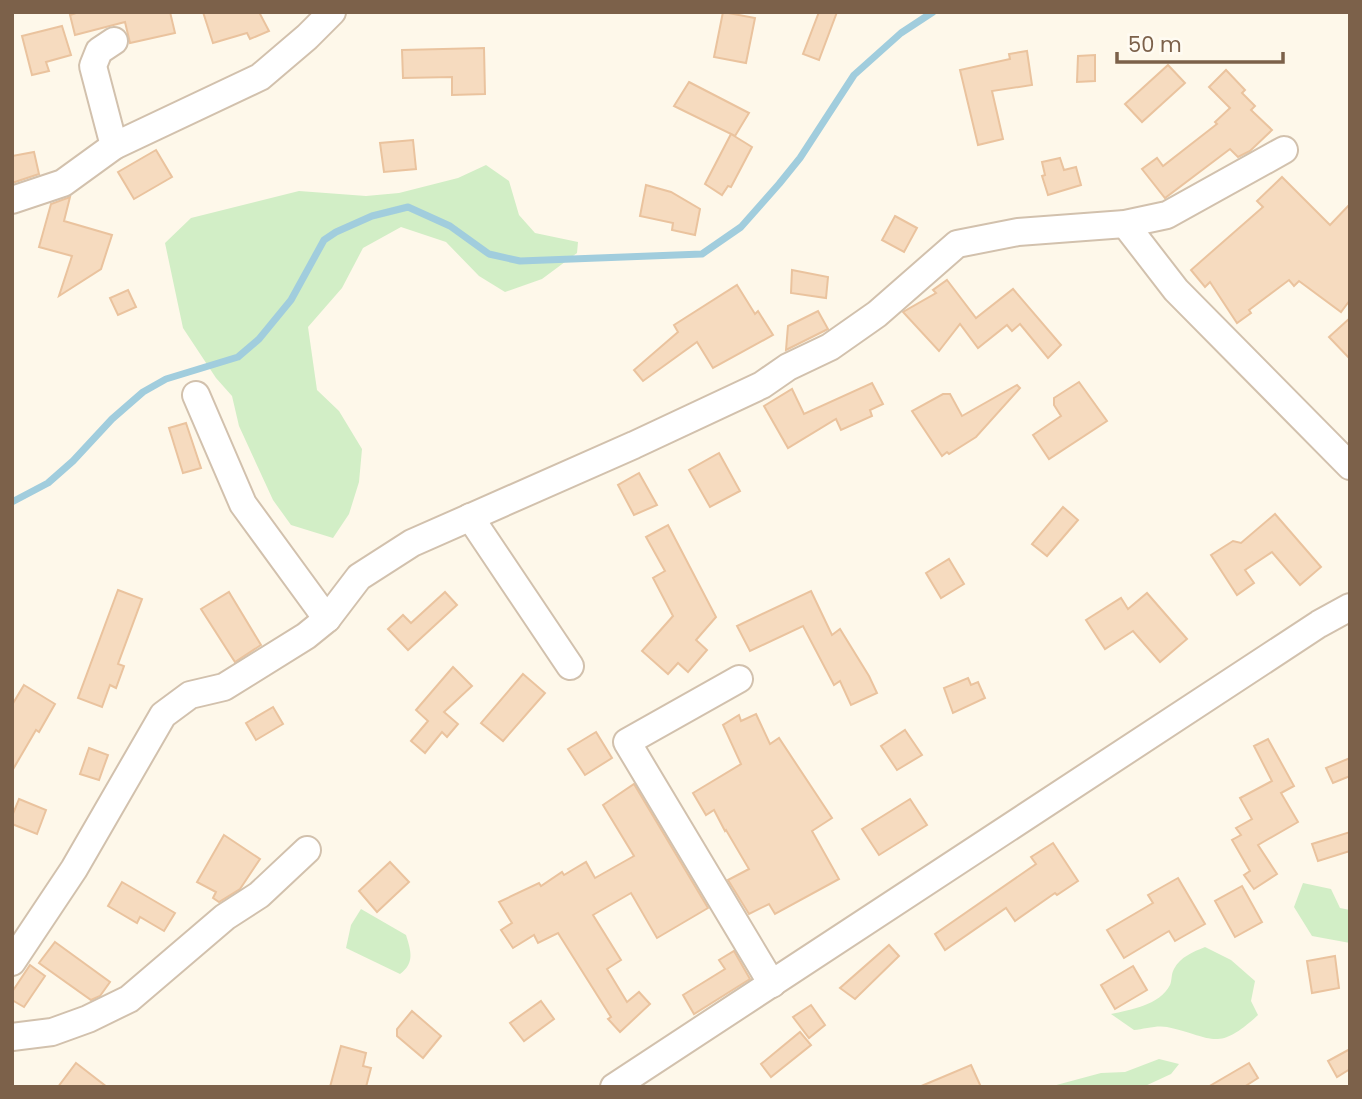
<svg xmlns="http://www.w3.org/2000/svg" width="1362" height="1099" font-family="Poppins,sans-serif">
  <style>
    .green { fill: #d2eec6 }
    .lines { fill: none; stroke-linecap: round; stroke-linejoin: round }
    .stream { stroke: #a1cddd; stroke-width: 7 }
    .building { fill: #f6dbbf; stroke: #eac39e; stroke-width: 2 }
    .minor-casing { stroke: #d2c1ad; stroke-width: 30 }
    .minor { stroke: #fff; stroke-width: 26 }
  </style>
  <rect width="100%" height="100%" fill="#fef8ea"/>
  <g class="green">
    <polygon points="486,165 509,181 519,215 535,233 578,242 577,253 542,279 505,292 479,276 446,242 401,227 363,248 342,288 308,327 317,390 339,411 362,449 359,482 349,514 333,538 291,525 273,500 239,426 232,396 216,378 183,328 165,243 191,218 299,191 366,196 399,193 458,178"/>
    <polygon points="1303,883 1331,889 1340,908 1350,910 1350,943 1312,936 1294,907"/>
    <path d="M361,909L406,935C411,951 415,963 400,974L346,948L351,925Z"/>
    <path d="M1205,947L1231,960L1255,981L1251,1001L1258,1015C1217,1053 1213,1037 1167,1027C1157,1025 1144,1029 1134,1030L1111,1014C1130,1010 1160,1005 1170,985C1172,981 1171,974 1174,969C1180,957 1193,952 1205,947Z"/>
    <polygon points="1159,1059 1179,1064 1171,1074 1143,1087 1049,1087 1101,1073 1125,1072"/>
  </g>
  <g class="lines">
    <polyline class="stream" points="12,502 48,483 73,461 112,419 143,392 166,379 238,357 259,339 291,300 324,240 336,232 372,216 408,207 450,226 489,254 520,261 702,254 741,227 779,184 800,158 854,75 901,33 933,12"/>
  </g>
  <g class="building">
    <polygon points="79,12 170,12 175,33 130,43 125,22 75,35 70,15"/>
    <polygon points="203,12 259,12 269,31 250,39 247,33 213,43"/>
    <polygon points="723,12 755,18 746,63 714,57"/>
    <polygon points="819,12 837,12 819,60 803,54"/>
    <polygon points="62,26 71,55 46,62 49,71 32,75 22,36"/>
    <polygon points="484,48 485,94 452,95 452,77 403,78 402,50"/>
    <polygon points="1027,51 1032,85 992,91 1003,139 978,145 960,70 1010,59 1009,54"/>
    <polygon points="1095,55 1095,81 1077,82 1078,56"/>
    <polygon points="1168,65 1185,83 1142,122 1125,104"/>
    <polygon points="1226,70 1245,90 1242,93 1255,106 1251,110 1272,130 1250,151 1238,157 1230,149 1165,198 1142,169 1157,158 1163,166 1217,124 1215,122 1230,108 1209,87"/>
    <polygon points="689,82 749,113 735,136 674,106"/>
    <polygon points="731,134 752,147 731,187 728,186 722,195 705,184"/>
    <polygon points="413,140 416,169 384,172 380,143"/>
    <polygon points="156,150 172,177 134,199 118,172"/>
    <polygon points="34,152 39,174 12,183 12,156"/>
    <polygon points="1060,158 1064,170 1076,167 1081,185 1048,195 1042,176 1045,175 1042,162"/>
    <polygon points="1282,177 1330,225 1350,204 1350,300 1341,312 1299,281 1294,286 1289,280 1249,310 1251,313 1237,323 1210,282 1205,287 1191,270 1263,207 1257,201"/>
    <polygon points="646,185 671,192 700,209 695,235 672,230 673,223 640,216"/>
    <polygon points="70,197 64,221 112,235 101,269 59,296 72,256 39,247 51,204"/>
    <polygon points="895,216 917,228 904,252 882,240"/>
    <polygon points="792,270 828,277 826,298 791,293"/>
    <polygon points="947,280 976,318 1013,289 1061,345 1048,358 1020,324 1012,331 1007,325 978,348 960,324 939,351 903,312 936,293 933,290"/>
    <polygon points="737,285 755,314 758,311 773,335 713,368 697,342 643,381 634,370 678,332 674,325"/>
    <polygon points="128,290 136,307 118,315 110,298"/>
    <polygon points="818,311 828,329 786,350 788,326"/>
    <polygon points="1350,318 1350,359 1329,337"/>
    <polygon points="1079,382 1107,421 1049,459 1033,435 1061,416 1054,405 1054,398"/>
    <polygon points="872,383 883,404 870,410 872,416 841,430 836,419 788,448 764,406 792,389 804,414"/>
    <polygon points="1017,385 1020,388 976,437 949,454 947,452 942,456 912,411 943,394 950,394 962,416"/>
    <polygon points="186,423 201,468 183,473 169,428"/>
    <polygon points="719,453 740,491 710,507 689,470"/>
    <polygon points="639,473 657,505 634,515 618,485"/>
    <polygon points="1063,507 1078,520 1047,556 1032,544"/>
    <polygon points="1275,514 1321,567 1300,585 1272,552 1245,570 1254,583 1237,595 1211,555 1233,541 1241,543"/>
    <polygon points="668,525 716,617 696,640 707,650 688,672 678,663 668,674 642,651 673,616 653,578 665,571 646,537"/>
    <polygon points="949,559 964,584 941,598 926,573"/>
    <polygon points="118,590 142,599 118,664 124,666 116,688 110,685 102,707 78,698"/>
    <polygon points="811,591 832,635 840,629 869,676 877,693 851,705 840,681 834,685 803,626 750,651 737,626"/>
    <polygon points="229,592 261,645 235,662 201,609"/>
    <polygon points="445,592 457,605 408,650 388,629 403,615 411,623"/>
    <polygon points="1147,593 1187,639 1160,662 1133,631 1105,649 1086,620 1121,598 1128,609"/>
    <polygon points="453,667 472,686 444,712 458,724 447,737 442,732 425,753 411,741 428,721 416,710"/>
    <polygon points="523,674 545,693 503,741 481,723"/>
    <polygon points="968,678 971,685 978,682 985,698 953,713 944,688"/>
    <polygon points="24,685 55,704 39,732 36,730 12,771 12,705"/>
    <polygon points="273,707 283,724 256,740 246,723"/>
    <polygon points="756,714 770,744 779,738 832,818 812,831 839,879 775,914 769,904 749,914 728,880 749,869 726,830 725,831 714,810 706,815 693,793 741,764 723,725 739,715 741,721"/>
    <polygon points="905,730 922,755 897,770 881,746"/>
    <polygon points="596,732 612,758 585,775 568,749"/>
    <polygon points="1268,739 1294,786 1281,793 1298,822 1258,845 1277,874 1254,889 1244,875 1250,871 1232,840 1241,835 1236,828 1252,819 1240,798 1272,781 1254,746"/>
    <polygon points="89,748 108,755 99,780 80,774"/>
    <polygon points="1350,758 1350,776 1333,783 1326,768"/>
    <polygon points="634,784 708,908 657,938 631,893 593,915 621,960 607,969 627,1002 639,992 650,1004 620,1032 608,1019 611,1017 558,933 538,943 534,935 513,948 501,930 512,923 499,902 539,883 541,886 562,872 564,875 586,862 595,878 634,856 603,805"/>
    <polygon points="19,799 46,810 37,834 12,824 12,816"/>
    <polygon points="910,799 927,825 879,855 862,829"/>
    <polygon points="1350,832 1350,851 1318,861 1312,844"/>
    <polygon points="224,835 260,859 240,889 219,902 213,898 216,892 197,882"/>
    <polygon points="1053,843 1078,881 1057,895 1055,893 1015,921 1006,908 945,950 935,934 1036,864 1031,857"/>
    <polygon points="390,862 409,882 377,912 359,891"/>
    <polygon points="1178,878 1205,924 1175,941 1169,931 1124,958 1107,930 1153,903 1148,895"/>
    <polygon points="122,882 175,913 164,931 140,917 137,923 108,906"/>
    <polygon points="1242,886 1262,922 1235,937 1215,901"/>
    <polygon points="55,942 110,982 100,996 91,1000 39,963"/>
    <polygon points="889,945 899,956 855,999 840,988"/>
    <polygon points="734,951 750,979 694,1014 683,995 725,969 719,960"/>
    <polygon points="1335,956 1339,988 1312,993 1307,961"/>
    <polygon points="30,965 45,976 24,1007 12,1000 12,992"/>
    <polygon points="1133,966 1147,990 1115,1009 1101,985"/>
    <polygon points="541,1001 554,1019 524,1041 510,1023"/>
    <polygon points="811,1005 825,1025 809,1038 793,1017"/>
    <polygon points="412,1011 441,1036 423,1058 397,1036 397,1029"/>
    <polygon points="800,1032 811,1045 771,1077 761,1064"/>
    <polygon points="341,1046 366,1053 363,1066 371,1068 366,1087 330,1087"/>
    <polygon points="1350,1049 1350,1069 1337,1077 1328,1061"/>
    <polygon points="76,1063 107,1087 58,1087"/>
    <polygon points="1249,1063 1258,1078 1244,1087 1208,1087"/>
    <polygon points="971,1065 981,1087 919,1087"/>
  </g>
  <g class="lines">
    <g class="minor-casing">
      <g id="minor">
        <polyline points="114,146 93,66 99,51 114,41"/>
        <polyline points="12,200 63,183 114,146 260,77 307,37 332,12"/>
        <polyline points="1125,224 1176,290 1350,466"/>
        <polyline points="196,395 243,504 327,619"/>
        <polyline points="470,517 570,666"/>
        <polyline points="739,679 627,742 772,984"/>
        <polyline points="12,962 74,869 163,715 190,695 224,687 306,636 327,619 359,577 412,543 634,445 762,385 788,367 830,347 877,314 957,244 1018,232 1125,224 1167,215 1284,150"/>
        <polyline points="12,1037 52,1032 88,1019 129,999 225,917 259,895 307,850"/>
        <polyline points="614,1087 1319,624 1350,607"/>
      </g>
    </g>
    <use href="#minor" class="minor"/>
  </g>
  <rect width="1362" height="1099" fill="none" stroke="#7c614a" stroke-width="28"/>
  <path d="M1117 52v10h166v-10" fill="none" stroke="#7c614a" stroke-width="3.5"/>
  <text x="1128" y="52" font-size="21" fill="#7c614a" stroke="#fffbf2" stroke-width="5" paint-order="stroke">50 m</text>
</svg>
